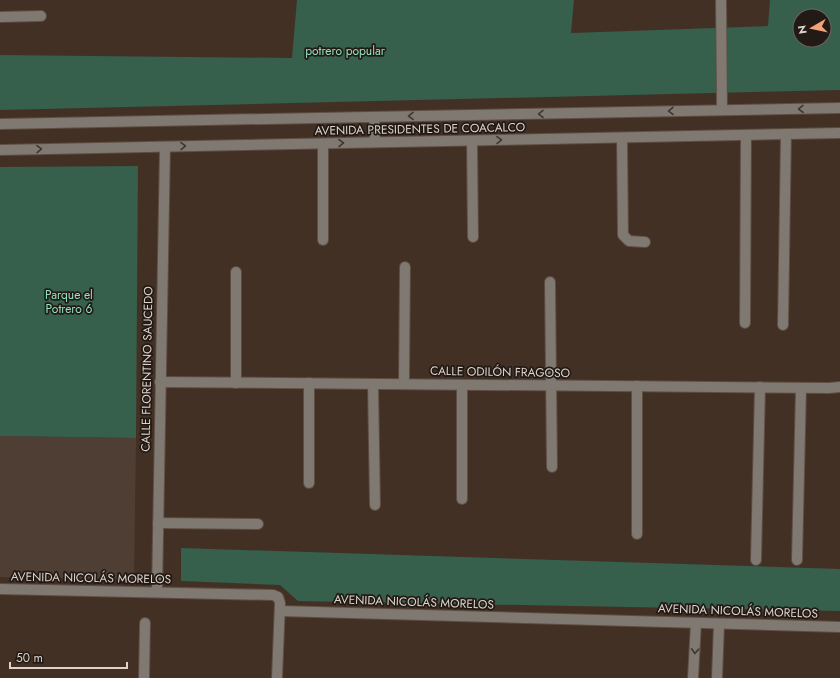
<svg xmlns="http://www.w3.org/2000/svg" width="840" height="678" font-family="Jost,sans-serif">
  <style>
    .education { fill: #4f3e34 }
    .green { fill: #365f4c; fill-rule: evenodd }
    .lines { fill: none; stroke-linecap: round; stroke-linejoin: round }
    .minor-casing { stroke: #5e4d43; stroke-width: 12 }
    .minor { stroke: #7f7971; stroke-width: 10 }
    .oneway { stroke: #3e3631 }
    .labels { text-anchor: middle; dominant-baseline: central; stroke-width: 3.5; stroke-linejoin: round; paint-order: stroke }
    .park-label { font-size: 12px; fill: #93e2bc; stroke: #221a15 }
    .street-label { font-size: 12px; fill: #ded2cb; stroke: #221a15 }
  </style>
  <rect width="100%" height="100%" fill="#423025"/>
  <polygon class="education" points="0,436 136,438 134,579 0,577"/>
  <g class="green">
    <path d="M297,0H574L571,33L768,26L770,0H840V90L0,110V55L292,58ZM800,16H824V40H800Z"/>
    <polygon points="138,166 136,438 0,436 0,167"/>
    <polygon points="181,548 840,569 840,611 298,601 280,585 181,581"/>
  </g>
  <g class="lines">
    <g class="minor-casing">
      <g id="minor">
        <polyline points="721,0 722,110"/>
        <polyline points="0,17 41,16"/>
        <polyline points="374,117 375,142"/>
        <polyline points="0,124 840,108"/>
        <polyline points="622,138 623,235 629,241 645,242"/>
        <polyline points="472,141 473,237"/>
        <polyline points="323,144 323,240"/>
        <polyline points="0,150 840,133"/>
        <polyline points="236,272 236,383"/>
        <polyline points="550,282 552,467"/>
        <polyline points="745,323 746,135"/>
        <polyline points="783,325 786,134"/>
        <polyline points="160,382 829,388 840,387"/>
        <polyline points="373,384 375,505"/>
        <polyline points="404,384 405,267"/>
        <polyline points="637,386 637,534"/>
        <polyline points="309,483 309,383"/>
        <polyline points="462,499 462,385"/>
        <polyline points="158,523 258,524"/>
        <polyline points="756,560 760,387"/>
        <polyline points="797,560 801,388"/>
        <polyline points="0,589 273,595 278,597 280,603 277,678"/>
        <polyline points="157,592 165,147"/>
        <polyline points="280,611 840,627"/>
        <polyline points="144,678 145,623"/>
        <polyline points="693,678 696,623"/>
        <polyline points="717,678 719,624"/>
      </g>
    </g>
    <use href="#minor" class="minor"/>
  </g>
  <defs><path id="oneway-chevron" d="M-2-3.5L2.5 0L-2 3.5" fill="none" stroke-width="1.6" stroke-linecap="round" stroke-linejoin="round"/></defs>
  <g class="oneway">
    <use href="#oneway-chevron" transform="translate(801 109) rotate(179)"/>
    <use href="#oneway-chevron" transform="translate(671 111) rotate(179)"/>
    <use href="#oneway-chevron" transform="translate(541 114) rotate(179)"/>
    <use href="#oneway-chevron" transform="translate(411 116) rotate(179)"/>
    <use href="#oneway-chevron" transform="translate(499 140) rotate(-1)"/>
    <use href="#oneway-chevron" transform="translate(341 143) rotate(-1)"/>
    <use href="#oneway-chevron" transform="translate(183 146) rotate(-1)"/>
    <use href="#oneway-chevron" transform="translate(39 149) rotate(-1)"/>
    <use href="#oneway-chevron" transform="translate(695 651) rotate(93)"/>
  </g>
  <g class="labels">
    <g class="park-label">
      <text x="345" y="51">potrero popular</text>
      <text x="69" y="295">Parque el<tspan x="69" dy="14">Potrero 6</tspan></text>
    </g>
    <g class="street-label">
      <text transform="translate(420 129) rotate(-1)">AVENIDA PRESIDENTES DE COACALCO</text>
      <text transform="translate(147 369) rotate(-89)">CALLE FLORENTINO SAUCEDO</text>
      <text transform="translate(500 372) rotate(1)">CALLE ODILÓN FRAGOSO</text>
      <text transform="translate(91 578) rotate(1)">AVENIDA NICOLÁS MORELOS</text>
      <text transform="translate(414 602) rotate(2)">AVENIDA NICOLÁS MORELOS</text>
      <text transform="translate(738 611) rotate(2)">AVENIDA NICOLÁS MORELOS</text>
    </g>
  </g>
  <g transform="translate(812 28) rotate(261)"><circle r="19" fill="#221a15" stroke="#6d645e"/>
  <path d="M0-3L7 15L0 10L-7 15Z" fill="#f0a279"/>
  <text y="-6" font-size="11" font-weight="bold" text-anchor="middle" fill="#ded2cb">N</text>
  </g>
  <path d="M10 662v6h117v-6" fill="none" stroke="#ded2cb" stroke-width="2"/>
  <text x="16" y="662" font-size="12" fill="#ded2cb" stroke="#221a15" stroke-width="3" paint-order="stroke">50 m</text>
</svg>
